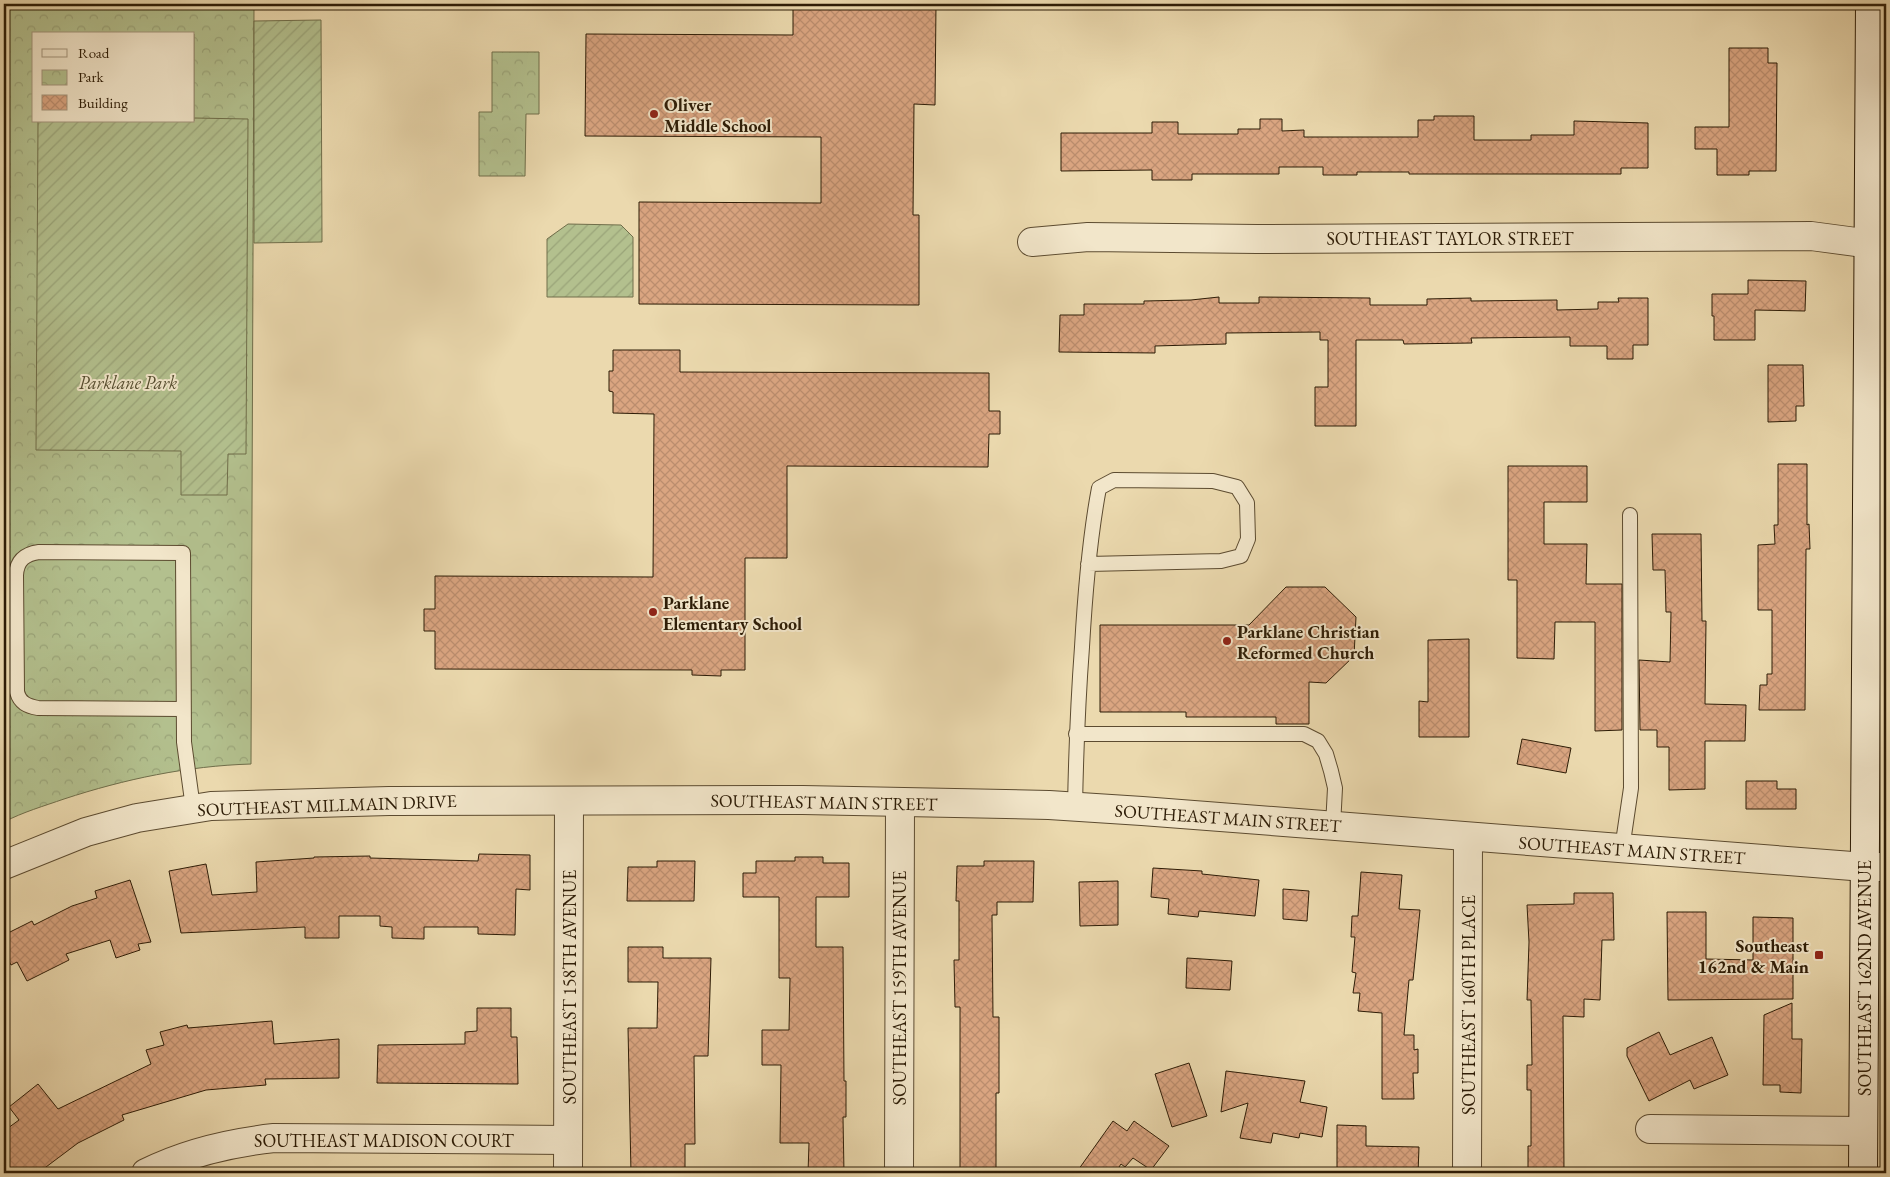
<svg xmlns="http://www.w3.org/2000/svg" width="1890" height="1177" font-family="'EB Garamond',serif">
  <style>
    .park { fill: url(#park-crowns); stroke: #706e4a; fill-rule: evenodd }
    .garden { fill: url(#garden-furrows); stroke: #706e4a }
    .building { fill: url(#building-cross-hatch); stroke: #2d1c06 }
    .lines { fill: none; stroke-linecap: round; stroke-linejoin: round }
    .service-casing { stroke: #5c4b30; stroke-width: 16 }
    .minor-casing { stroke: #5c4b30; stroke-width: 30 }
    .tertiary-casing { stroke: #5c4b30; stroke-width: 30 }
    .secondary-casing { stroke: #2d1c06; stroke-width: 30 }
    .service { stroke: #f2e6ca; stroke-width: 14 }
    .minor { stroke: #f2e6ca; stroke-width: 28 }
    .tertiary { stroke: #f2e6ca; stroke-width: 28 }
    .secondary { stroke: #f2e6ca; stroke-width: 28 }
    .poi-dot { fill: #8f2418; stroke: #f2e6ca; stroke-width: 2 }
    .labels { text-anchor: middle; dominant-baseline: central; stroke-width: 4; stroke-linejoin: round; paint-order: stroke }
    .poi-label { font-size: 18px; font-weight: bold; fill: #2d1c06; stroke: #f2e6ca; text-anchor: start }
    .street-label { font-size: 18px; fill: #2d1c06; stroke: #f2e6ca }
    .park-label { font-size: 18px; font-style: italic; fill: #554d2f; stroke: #f2e6ca }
  </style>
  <defs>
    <pattern id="park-crowns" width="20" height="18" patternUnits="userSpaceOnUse" patternTransform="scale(1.25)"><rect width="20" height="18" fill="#b3c08e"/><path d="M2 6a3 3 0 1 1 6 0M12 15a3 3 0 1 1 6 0" fill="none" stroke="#9aa479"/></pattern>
    <pattern id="garden-furrows" width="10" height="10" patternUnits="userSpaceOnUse" patternTransform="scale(1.25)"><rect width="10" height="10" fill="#b3c08e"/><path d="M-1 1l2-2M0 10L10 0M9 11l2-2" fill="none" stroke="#9aa479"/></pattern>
    <pattern id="building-cross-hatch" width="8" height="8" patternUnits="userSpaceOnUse" patternTransform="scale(1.25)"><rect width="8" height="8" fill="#daa581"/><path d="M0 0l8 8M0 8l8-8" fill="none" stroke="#bb8d6e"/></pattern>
  </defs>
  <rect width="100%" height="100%" fill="#ebd9ae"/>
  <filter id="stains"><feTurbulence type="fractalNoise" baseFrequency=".004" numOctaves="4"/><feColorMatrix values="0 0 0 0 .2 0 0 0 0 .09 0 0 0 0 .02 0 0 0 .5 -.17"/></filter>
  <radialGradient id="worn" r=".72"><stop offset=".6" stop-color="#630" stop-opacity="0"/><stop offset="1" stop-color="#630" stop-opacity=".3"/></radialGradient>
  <g class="park">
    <path d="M4,4H254L251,764C187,766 125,779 64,799C44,806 23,812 4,822ZM34,34H194V121H34Z"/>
    <polygon points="492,52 539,52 539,114 526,114 525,176 479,176 479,112 492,112"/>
  </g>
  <g class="garden">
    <polygon points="321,20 322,242 254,243 254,21"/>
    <polygon points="194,118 248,119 246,454 228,454 227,495 181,495 181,451 36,450 38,121 194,121"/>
    <polygon points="568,224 621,225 633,237 633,297 547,297 547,239"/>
  </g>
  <g class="building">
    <polygon points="793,4 936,4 935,105 914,104 913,215 919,215 919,305 639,304 639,202 821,203 821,137 585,136 586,34 793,35"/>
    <polygon points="1729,48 1768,48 1768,63 1777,63 1776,171 1749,171 1749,175 1717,175 1717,149 1695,149 1695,127 1729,127"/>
    <polygon points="1434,116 1474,116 1474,140 1531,140 1531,135 1574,135 1574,121 1648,123 1648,168 1621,168 1621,174 1409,174 1409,172 1357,172 1357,175 1323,175 1323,167 1279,167 1279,174 1192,174 1192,180 1152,180 1152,170 1061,171 1061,133 1152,133 1152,122 1178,122 1178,134 1238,134 1238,129 1260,129 1260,119 1282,119 1282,131 1304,130 1304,137 1418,137 1418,120 1434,120"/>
    <polygon points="1748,280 1806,281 1805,311 1755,310 1755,340 1714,340 1714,316 1712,316 1712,294 1748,294"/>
    <polygon points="1219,297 1219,303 1259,303 1259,297 1370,298 1370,305 1427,305 1427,299 1471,298 1471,301 1557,300 1557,310 1598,309 1598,302 1619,302 1618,298 1648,298 1648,345 1633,345 1633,359 1607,359 1607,346 1570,346 1570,337 1471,338 1472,343 1404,344 1403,340 1356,340 1356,426 1315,426 1315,387 1328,387 1328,340 1320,340 1320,332 1226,333 1226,344 1155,346 1155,353 1059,352 1060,315 1084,315 1084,304 1144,304 1144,301 1191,300"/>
    <polygon points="613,350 680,350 680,372 989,373 989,411 1000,411 1000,434 989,434 988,467 787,466 787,558 745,558 745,670 721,670 721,676 692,675 692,670 435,669 435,631 424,631 424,609 435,609 435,576 653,577 654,414 613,413 613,392 609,391 609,371 613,371"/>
    <polygon points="1768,365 1803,365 1804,406 1796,406 1796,421 1768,422"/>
    <polygon points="1778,464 1807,464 1807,525 1809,524 1810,549 1806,549 1805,710 1759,710 1760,685 1767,685 1767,674 1772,674 1772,610 1758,610 1758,545 1775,544 1774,525 1778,525"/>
    <polygon points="1508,466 1587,466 1587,502 1544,502 1544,544 1587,544 1586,584 1622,584 1622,730 1595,731 1595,622 1555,622 1554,659 1517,658 1517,580 1508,580"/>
    <polygon points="1652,534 1701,534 1702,621 1706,621 1705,704 1746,705 1745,741 1705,741 1705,789 1669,790 1669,747 1657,747 1657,730 1640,730 1639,660 1670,662 1671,612 1666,612 1665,570 1653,570"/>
    <polygon points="1286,587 1325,587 1356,617 1354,656 1326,683 1309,682 1309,724 1276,724 1276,717 1186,717 1186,712 1100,712 1100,625 1249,625"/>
    <polygon points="1469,639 1469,737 1419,737 1419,701 1428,702 1428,640"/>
    <polygon points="1522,739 1571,748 1566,773 1517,764"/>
    <polygon points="1746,781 1777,781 1777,789 1796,789 1796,809 1746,809"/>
    <polygon points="479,854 530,855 530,890 516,889 515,935 478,934 478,927 424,927 424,939 392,938 392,927 380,926 380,916 339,916 339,938 305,938 305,927 181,933 169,871 206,864 212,895 257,892 256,862 314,858 314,857 370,856 370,858 478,861"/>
    <polygon points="795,857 823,857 823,863 849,863 849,897 816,897 816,947 843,947 844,1081 846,1081 846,1117 843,1117 844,1173 808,1173 809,1143 780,1143 781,1065 762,1065 762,1030 789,1030 790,978 779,978 779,897 743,897 743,873 756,873 756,861 795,861"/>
    <polygon points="657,861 695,861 694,901 627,901 628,867 657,867"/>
    <polygon points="984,861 1034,861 1033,902 997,902 997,915 992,915 993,1017 999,1017 999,1093 996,1093 996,1173 960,1173 960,1007 955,1007 954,960 959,960 959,901 956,901 957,866 984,866"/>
    <polygon points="1153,868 1202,871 1202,874 1259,880 1255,916 1199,911 1198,917 1168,914 1169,899 1151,897"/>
    <polygon points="1361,872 1402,875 1399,909 1420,910 1413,980 1409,980 1404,1035 1414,1035 1414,1050 1418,1049 1418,1073 1413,1073 1414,1099 1382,1099 1382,1013 1358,1011 1360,993 1353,993 1356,973 1352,972 1355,937 1351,937 1352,916 1358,916"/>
    <polygon points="130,880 151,942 138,944 140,950 116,958 110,940 66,954 69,960 27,981 17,962 11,965 4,951 4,935 32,921 34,925 72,906 97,898 95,891"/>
    <polygon points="1118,881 1118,925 1080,926 1079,882"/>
    <polygon points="1283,889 1309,891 1307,921 1283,919"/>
    <polygon points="1574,893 1613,893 1614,940 1602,940 1600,1000 1584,999 1584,1017 1563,1016 1564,1173 1532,1173 1532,1171 1528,1171 1528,1146 1531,1146 1531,1090 1527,1090 1527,1065 1532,1065 1531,1000 1527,1000 1529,942 1527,905 1574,904"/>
    <polygon points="1667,912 1706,912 1706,959 1753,960 1753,917 1793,918 1793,999 1668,1000"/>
    <polygon points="628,947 663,947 663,958 711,958 708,1056 694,1056 695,1144 685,1144 685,1173 631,1173 628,1028 657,1028 658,982 628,982"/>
    <polygon points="1187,958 1232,961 1230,990 1186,988"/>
    <polygon points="1792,1003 1792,1039 1802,1039 1801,1093 1780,1092 1780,1085 1763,1085 1764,1015"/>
    <polygon points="477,1008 511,1008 511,1037 517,1037 518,1084 377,1083 378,1045 465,1044 465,1032 477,1031"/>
    <polygon points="272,1021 274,1044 339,1039 339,1078 265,1079 266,1085 206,1090 122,1115 124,1120 78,1143 38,1173 4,1173 4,1131 19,1120 9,1107 38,1084 58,1109 151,1064 146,1050 164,1045 160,1032 187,1025 188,1028"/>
    <polygon points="1659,1032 1670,1055 1712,1037 1728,1075 1694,1089 1690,1080 1649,1101 1627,1056 1627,1048"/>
    <polygon points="1189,1063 1207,1116 1172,1127 1155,1074"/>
    <polygon points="1226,1071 1305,1081 1300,1102 1327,1107 1322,1137 1300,1133 1299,1138 1273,1133 1271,1143 1240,1138 1248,1103 1221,1112"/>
    <polygon points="1113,1121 1127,1131 1134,1121 1169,1146 1151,1170 1133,1158 1125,1167 1121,1164 1115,1173 1076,1173"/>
    <polygon points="1337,1125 1366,1126 1366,1146 1419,1147 1418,1173 1337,1173"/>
  </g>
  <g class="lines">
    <g class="service-casing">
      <g id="service">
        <polyline points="1866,563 1886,563"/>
        <path d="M183,709L38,708C27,706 20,703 17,692L16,575C17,560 25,554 39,552L183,553L184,742L193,808"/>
        <polyline points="1076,734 1304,734 1318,741 1326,754 1331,771 1335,788 1333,826"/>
        <path d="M1075,807C1076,754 1078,701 1082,647C1085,594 1089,541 1099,488L1114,480L1213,481L1237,487L1247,503L1248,539L1241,556L1221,561L1088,564"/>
        <polyline points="1622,849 1631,788 1630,515"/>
      </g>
    </g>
    <g class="minor-casing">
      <g id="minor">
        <polyline points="1032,242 1088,237 1257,239 1811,236 1886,246"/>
        <polyline points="1650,1129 1863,1131"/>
        <path d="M146,1173C186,1153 229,1143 274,1138L568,1140"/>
        <polyline points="568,1173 569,801"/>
        <polyline points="899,1173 900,803"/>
        <polyline points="1467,1173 1468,837"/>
      </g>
    </g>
    <g class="tertiary-casing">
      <polyline id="tertiary" points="4,865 86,832 137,818 211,806 389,801 803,800 1049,805 1142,811 1865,867 1886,867"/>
    </g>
    <g class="secondary-casing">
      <polyline id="secondary" points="1863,1173 1870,4"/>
    </g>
    <use href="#service" class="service"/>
    <use href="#minor" class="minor"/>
    <use href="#tertiary" class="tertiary"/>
    <use href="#secondary" class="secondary"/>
  </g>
  <g class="poi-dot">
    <circle cx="654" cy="114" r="5"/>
    <circle cx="653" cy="612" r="5"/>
    <circle cx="1227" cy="641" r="5"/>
    <rect x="1814" y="950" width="10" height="10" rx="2.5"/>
  </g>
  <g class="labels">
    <g class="poi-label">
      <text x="664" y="104">Oliver<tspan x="664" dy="21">Middle School</tspan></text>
      <text x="663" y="602">Parklane<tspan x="663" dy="21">Elementary School</tspan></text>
      <text x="1237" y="631">Parklane Christian<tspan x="1237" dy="21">Reformed Church</tspan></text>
      <text x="1809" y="945" text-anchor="end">Southeast<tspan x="1809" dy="21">162nd &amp; Main</tspan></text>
    </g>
    <g class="street-label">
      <text x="1450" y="238">SOUTHEAST TAYLOR STREET</text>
      <text transform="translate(824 802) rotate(1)">SOUTHEAST MAIN STREET</text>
      <text transform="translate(327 805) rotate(-2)">SOUTHEAST MILLMAIN DRIVE</text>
      <text transform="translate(1228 818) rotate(4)">SOUTHEAST MAIN STREET</text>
      <text transform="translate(1632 850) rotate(4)">SOUTHEAST MAIN STREET</text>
      <text transform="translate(1864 978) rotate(-90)">SOUTHEAST 162ND AVENUE</text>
      <text transform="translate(569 987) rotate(-90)">SOUTHEAST 158TH AVENUE</text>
      <text transform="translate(899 988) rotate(-90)">SOUTHEAST 159TH AVENUE</text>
      <text transform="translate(1468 1005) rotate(-90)">SOUTHEAST 160TH PLACE</text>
      <text x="384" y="1140">SOUTHEAST MADISON COURT</text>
    </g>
    <g class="park-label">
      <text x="128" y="382">Parklane Park</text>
    </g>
  </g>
  <rect width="1890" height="1177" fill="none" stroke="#ebd9ae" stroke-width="20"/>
  <rect x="5" y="5" width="1880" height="1167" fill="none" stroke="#2d1c06" stroke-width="2.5"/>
  <rect x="10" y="10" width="1870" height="1157" fill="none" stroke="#2d1c06"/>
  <rect x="32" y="32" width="162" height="90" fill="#f2e6ca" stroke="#a3957c"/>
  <rect x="42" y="49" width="25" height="8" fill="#f2e6ca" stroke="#a3957c"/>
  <text x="78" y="58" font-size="15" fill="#2d1c06">Road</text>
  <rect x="42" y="70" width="25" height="15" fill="url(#park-crowns)" stroke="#a3957c"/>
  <text x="78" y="82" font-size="15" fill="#2d1c06">Park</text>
  <rect x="42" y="95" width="25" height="15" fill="url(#building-cross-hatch)" stroke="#a3957c"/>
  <text x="78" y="108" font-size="15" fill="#2d1c06">Building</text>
  <rect width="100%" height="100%" filter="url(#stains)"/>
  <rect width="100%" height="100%" fill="url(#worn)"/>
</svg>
